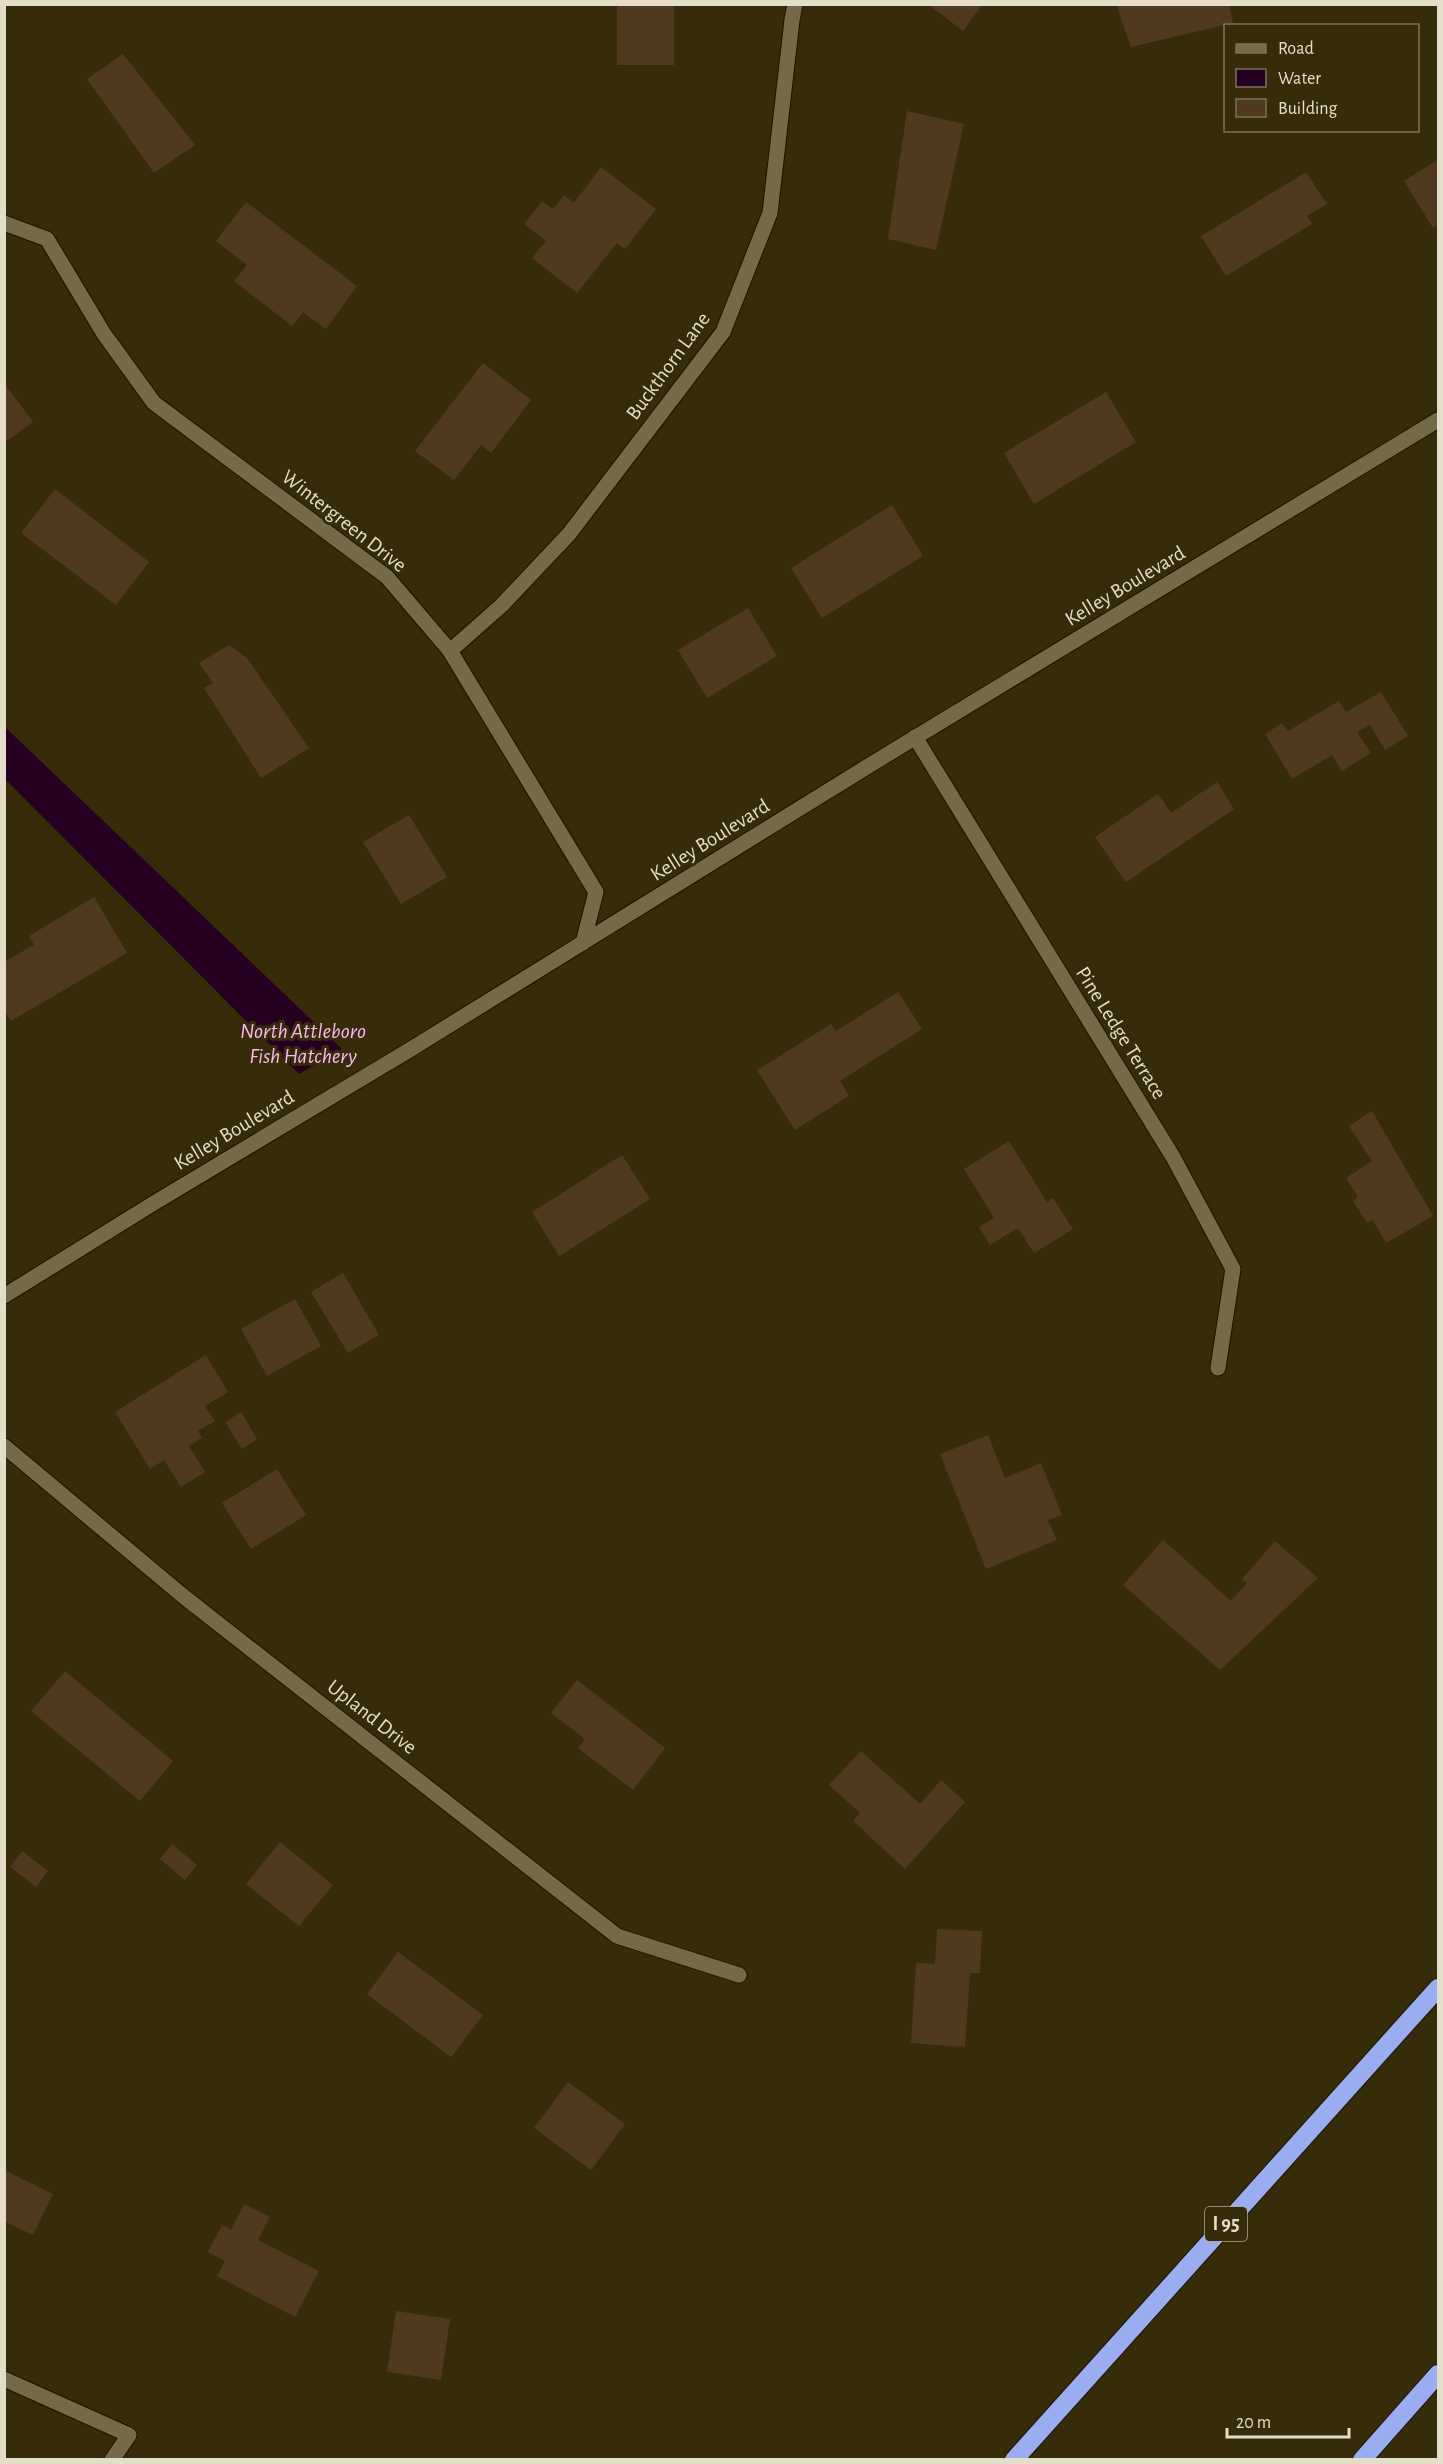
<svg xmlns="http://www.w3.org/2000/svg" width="1443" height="2464" font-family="'Alegreya Sans',sans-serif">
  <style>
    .water { fill: #260023 }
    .building { fill: #503a1f }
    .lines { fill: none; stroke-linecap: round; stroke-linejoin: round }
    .minor-casing { stroke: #1c1400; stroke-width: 17 }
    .secondary-casing { stroke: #1c1400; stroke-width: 17 }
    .motorway-casing { stroke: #1c1400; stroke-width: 20 }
    .minor { stroke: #756a48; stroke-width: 15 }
    .secondary { stroke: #756a48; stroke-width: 15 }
    .motorway { stroke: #9aadf1; stroke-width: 18 }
    .labels { text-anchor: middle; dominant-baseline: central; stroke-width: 6; stroke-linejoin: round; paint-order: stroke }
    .shield { fill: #362c0a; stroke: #afa890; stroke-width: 1.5 }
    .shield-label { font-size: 20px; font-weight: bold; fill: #e3ddca }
    .street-label { font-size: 21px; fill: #e3ddca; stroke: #362c0a }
    .water-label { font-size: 22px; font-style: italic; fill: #fcb6f2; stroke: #362c0a }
  </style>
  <rect width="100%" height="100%" fill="#362c0a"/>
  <polygon class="water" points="5,727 342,1049 299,1074 5,779"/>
  <g class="building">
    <rect x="617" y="4" width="57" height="61"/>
    <polygon points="928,4 983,4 963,31"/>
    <polygon points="1116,4 1229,4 1233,23 1131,47"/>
    <polygon points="123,54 195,145 154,173 87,79"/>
    <polygon points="907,111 964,124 936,250 888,239"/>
    <polygon points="1438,160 1438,224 1433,228 1404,181"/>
    <polygon points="601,167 656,209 625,249 617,243 577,293 532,258 546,241 524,224 542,201 553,209 564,195 574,203"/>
    <polygon points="1306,172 1327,204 1307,216 1312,224 1226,276 1201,236"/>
    <polygon points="246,202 357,286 326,329 303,312 292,326 234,281 247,265 216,241"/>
    <polygon points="483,363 531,400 491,453 481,445 454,480 415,451"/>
    <polygon points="4,383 33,422 4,443"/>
    <polygon points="1106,392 1136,442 1034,504 1004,453"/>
    <polygon points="55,489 149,562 116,605 21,533"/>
    <polygon points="892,505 923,556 822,618 791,568"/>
    <polygon points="748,608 777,656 707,698 678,650"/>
    <polygon points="229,645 247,658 309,748 261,778 204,688 213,683 199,663"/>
    <polygon points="1381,692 1408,736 1385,750 1370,725 1357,732 1371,753 1342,771 1332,755 1292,779 1265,734 1282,723 1288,731 1339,701 1346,712"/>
    <polygon points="1217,782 1234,809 1126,882 1095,837 1158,794 1171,813"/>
    <polygon points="409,815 447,877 401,904 363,842"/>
    <polygon points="94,897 127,953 11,1021 4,1010 4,962 34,945 29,936"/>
    <polygon points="898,992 922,1029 840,1081 849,1096 795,1130 757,1070 831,1024 836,1031"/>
    <polygon points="1372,1111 1433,1216 1386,1243 1373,1220 1367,1223 1353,1201 1358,1197 1346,1178 1372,1161 1349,1126"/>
    <polygon points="1009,1141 1047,1202 1053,1198 1073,1229 1034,1253 1018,1228 990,1245 979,1227 994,1218 964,1169"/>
    <polygon points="622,1155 650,1199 559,1256 532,1212"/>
    <polygon points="343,1273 379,1335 348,1353 311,1292"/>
    <polygon points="295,1299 321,1346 267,1376 241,1329"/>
    <polygon points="206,1355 228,1392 205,1406 215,1421 198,1431 202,1438 189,1446 205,1472 181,1487 164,1460 150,1469 115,1412"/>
    <polygon points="241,1412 257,1439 242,1449 225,1422"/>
    <polygon points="988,1435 1005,1478 1041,1463 1062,1515 1048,1520 1057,1540 986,1569 940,1454"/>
    <polygon points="277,1469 306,1515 251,1549 222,1503"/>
    <polygon points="1163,1540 1231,1601 1247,1583 1242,1579 1275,1541 1318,1578 1220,1670 1123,1585"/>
    <polygon points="65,1671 173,1761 140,1801 31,1711"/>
    <polygon points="577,1680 665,1748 633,1790 578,1748 585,1739 551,1713"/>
    <polygon points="861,1751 920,1804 941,1780 965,1802 905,1869 853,1821 860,1813 829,1785"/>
    <polygon points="280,1842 333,1885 299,1926 246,1884"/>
    <polygon points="172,1844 197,1865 185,1880 160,1859"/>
    <polygon points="22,1851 48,1871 36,1887 10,1867"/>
    <polygon points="937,1929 982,1931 980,1973 970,1973 965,2047 911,2043 916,1963 935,1964"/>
    <polygon points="398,1952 483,2015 451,2057 367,1994"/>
    <polygon points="568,2082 625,2124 591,2170 534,2128"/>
    <polygon points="4,2170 53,2194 33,2235 4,2221"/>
    <polygon points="244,2204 270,2217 258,2240 319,2271 295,2317 217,2276 225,2261 208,2252 222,2225 231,2230"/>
    <polygon points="396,2311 450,2319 441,2380 387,2372"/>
  </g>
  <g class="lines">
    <g class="minor-casing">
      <g id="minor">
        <polyline points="4,223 47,239 104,334 154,403 387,577 450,651 596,892 583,943"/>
        <polyline points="450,651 502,605 569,534 723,332 770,213 792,20 795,4"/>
        <polyline points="915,737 1173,1157 1233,1269 1218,1368"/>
        <polyline points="4,1446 183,1596 617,1936 739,1975"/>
        <polyline points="4,2379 129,2435 112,2460"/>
      </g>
    </g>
    <g class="secondary-casing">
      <polyline id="secondary" points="4,1296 154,1203 411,1049 865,768 1438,420"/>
    </g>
    <g class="motorway-casing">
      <g id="motorway">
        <polyline points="1014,2460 1438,1988"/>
        <polyline points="1362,2460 1438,2374"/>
      </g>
    </g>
    <use href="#minor" class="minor"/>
    <use href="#secondary" class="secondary"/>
    <use href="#motorway" class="motorway"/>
  </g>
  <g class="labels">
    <rect class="shield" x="1205" y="2207" width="42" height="34" rx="4.5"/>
    <g class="shield-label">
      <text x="1226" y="2224">I 95</text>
    </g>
    <g class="street-label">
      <text transform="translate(668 366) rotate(-54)">Buckthorn Lane</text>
      <text transform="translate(344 521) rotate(38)">Wintergreen Drive</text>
      <text transform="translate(1125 586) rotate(-31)">Kelley Boulevard</text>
      <text transform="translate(710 840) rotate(-32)">Kelley Boulevard</text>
      <text transform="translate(1121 1033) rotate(58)">Pine Ledge Terrace</text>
      <text transform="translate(234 1130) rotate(-31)">Kelley Boulevard</text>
      <text transform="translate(372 1717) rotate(38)">Upland Drive</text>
    </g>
    <g class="water-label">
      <text x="303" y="1031">North Attleboro<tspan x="303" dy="25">Fish Hatchery</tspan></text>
    </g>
  </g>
  <rect width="1443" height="2464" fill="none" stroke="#e3ddca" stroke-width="12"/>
  <rect x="1224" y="24" width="195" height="108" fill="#362c0a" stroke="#7b7357" stroke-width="1.5"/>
  <rect x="1236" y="44" width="30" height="9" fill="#756a48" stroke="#7b7357" stroke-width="1.5"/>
  <text x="1278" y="54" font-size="18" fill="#e3ddca">Road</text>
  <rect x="1236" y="69" width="30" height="18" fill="#260023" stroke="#7b7357" stroke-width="1.5"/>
  <text x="1278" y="84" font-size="18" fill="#e3ddca">Water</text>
  <rect x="1236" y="99" width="30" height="18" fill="#503a1f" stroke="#7b7357" stroke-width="1.5"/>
  <text x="1278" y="114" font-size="18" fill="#e3ddca">Building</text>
  <path d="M1227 2428v9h122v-9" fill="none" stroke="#e3ddca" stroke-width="3"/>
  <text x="1236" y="2428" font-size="18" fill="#e3ddca" stroke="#362c0a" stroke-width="4.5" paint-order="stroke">20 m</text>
</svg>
